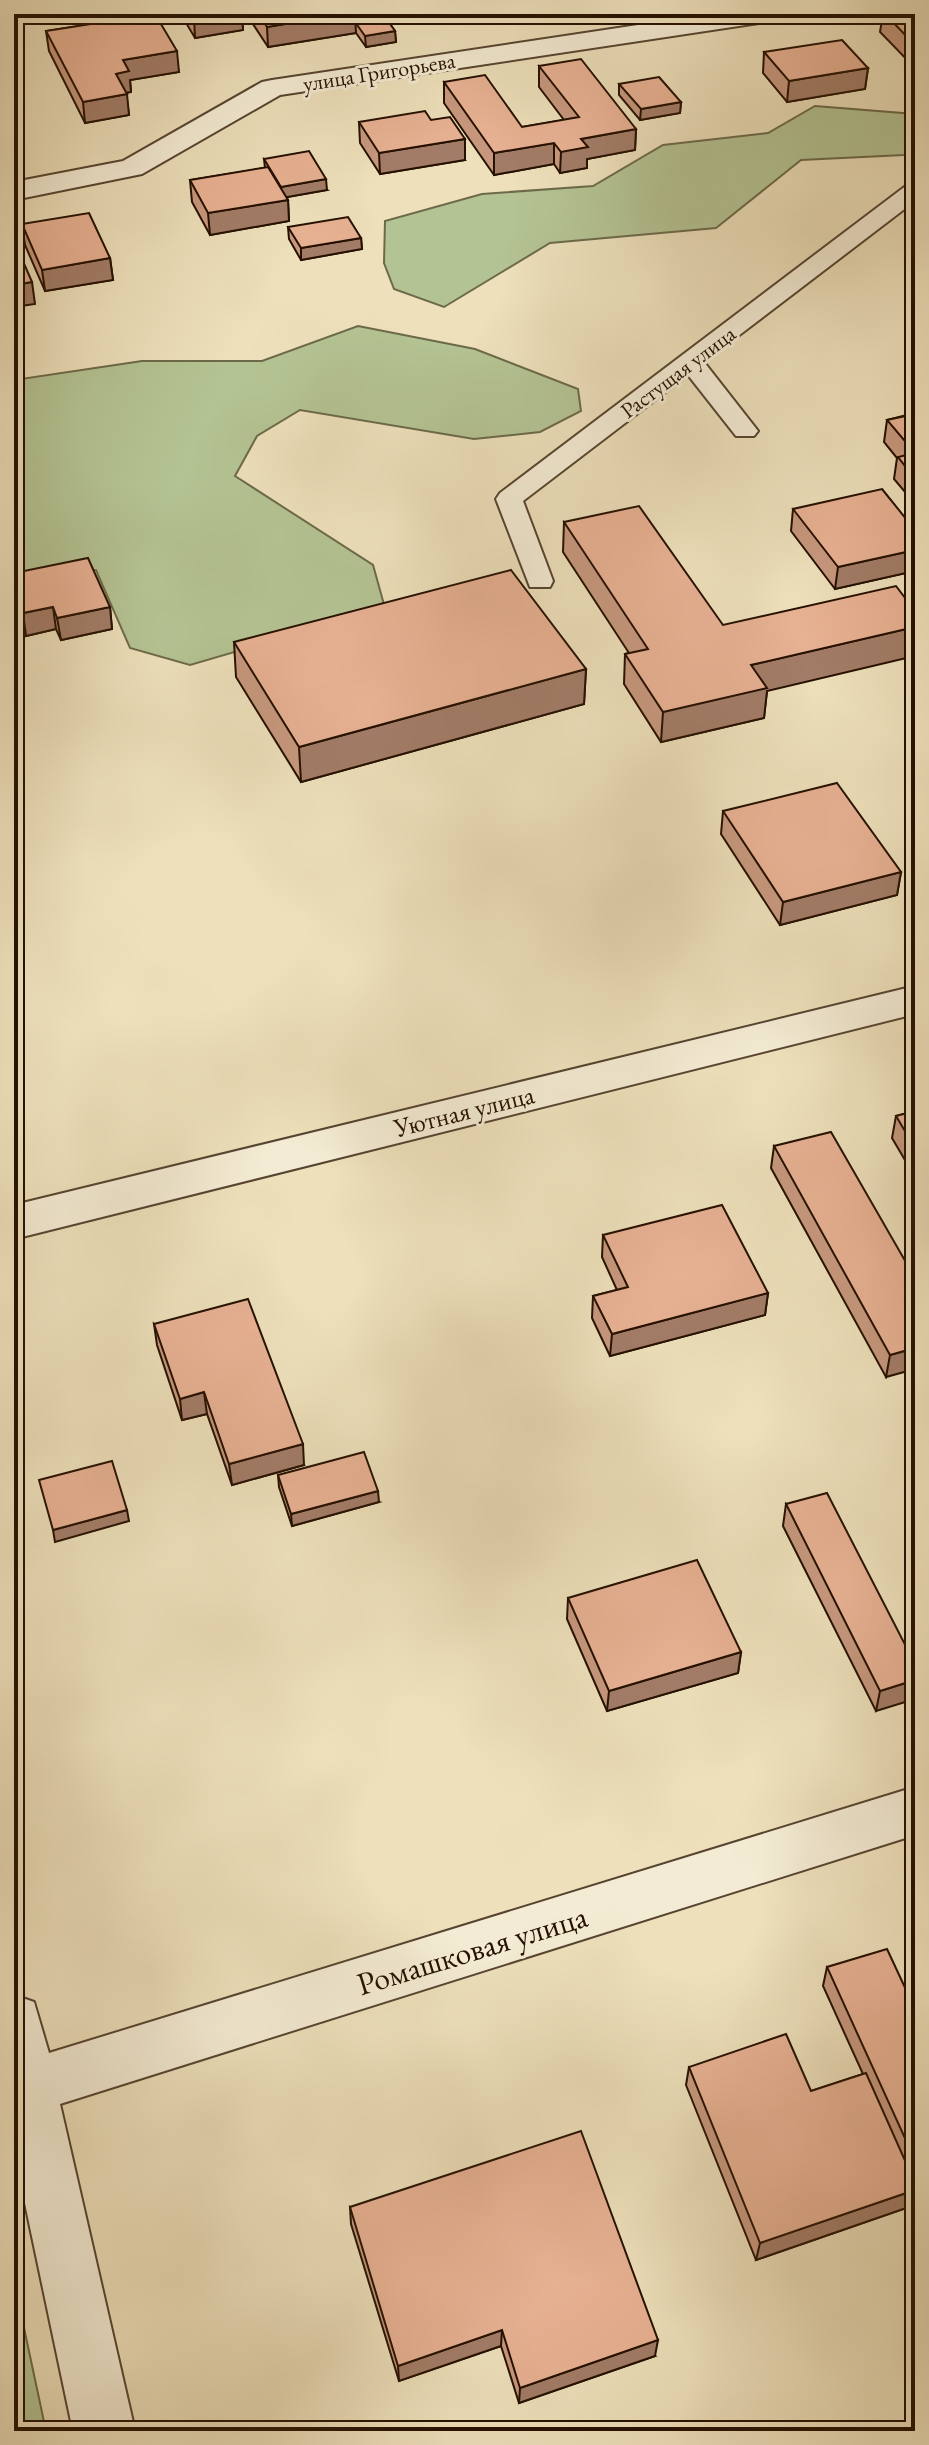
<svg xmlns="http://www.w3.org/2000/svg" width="929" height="2445" font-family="'EB Garamond',serif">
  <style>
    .green { fill: #b4c393; stroke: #6c6a4a; stroke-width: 2 }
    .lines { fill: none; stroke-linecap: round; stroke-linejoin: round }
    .lane-casing { stroke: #574430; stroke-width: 4 }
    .street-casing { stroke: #574430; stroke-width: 4 }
    .lane { fill: #f3ebd3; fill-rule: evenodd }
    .street { fill: #f3ebd3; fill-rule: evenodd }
    .wall { fill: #c7987e; stroke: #251001; stroke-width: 2 }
    .shaded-wall { fill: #a27c67; stroke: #251001; stroke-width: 2 }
    .building { fill: #e7b193; stroke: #251001; stroke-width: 2 }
    .labels { text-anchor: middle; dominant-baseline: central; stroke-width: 6; stroke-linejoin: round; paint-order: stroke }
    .far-street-label { font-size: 22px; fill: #251001; stroke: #f3ebd3 }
    .street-label { font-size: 26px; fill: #251001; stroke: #f3ebd3 }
    .near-street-label { font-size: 32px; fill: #251001; stroke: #f3ebd3 }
  </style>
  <rect width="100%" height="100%" fill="#ede0bb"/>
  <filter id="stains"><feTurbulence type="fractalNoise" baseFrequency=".0025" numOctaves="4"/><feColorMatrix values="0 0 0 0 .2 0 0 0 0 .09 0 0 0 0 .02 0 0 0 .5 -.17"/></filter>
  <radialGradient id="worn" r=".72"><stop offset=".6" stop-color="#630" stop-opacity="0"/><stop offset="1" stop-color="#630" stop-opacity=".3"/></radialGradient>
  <g class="green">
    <polygon points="815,106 915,114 915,150 904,155 801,160 716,228 550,243 444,307 394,289 384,263 385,221 482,194 593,186 663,145 768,133"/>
    <polygon points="358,326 475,349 578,389 581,411 540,432 474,439 300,410 257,436 235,476 373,565 385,608 190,665 130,648 96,570 14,584 14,380 142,361 262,361"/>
    <polygon points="14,2281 46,2431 14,2431"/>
  </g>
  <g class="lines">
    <g class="lane-casing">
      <polygon id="lane" points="915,183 915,201 704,362 758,431 754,436 736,436 688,375 523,501 553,581 550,587 530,587 496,499 500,493 907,185"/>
    </g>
    <g class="street-casing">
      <g id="street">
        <polygon points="711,14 778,14 774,20 765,22 280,95 142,174 14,200 14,182 123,161 262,82 272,80"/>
        <polygon points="915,986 915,1014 14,1239 14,1205"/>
        <polygon points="915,1787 915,1835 60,2104 135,2431 73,2431 14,2151 14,1995 34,2002 49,2053"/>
      </g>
    </g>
    <use href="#lane" class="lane"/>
    <use href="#street" class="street"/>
  </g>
  <g class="wall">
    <polygon points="141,14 242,14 243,30 195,38 182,16 158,20 179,72 130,80 131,92 126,93 129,115 85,123 49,51 46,31 142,16"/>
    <polygon points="248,14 383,14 395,31 396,42 366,47 356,33 268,47 249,18"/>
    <polygon points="883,14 915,14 915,68 880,32"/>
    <polygon points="764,52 868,68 865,89 787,102 763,73"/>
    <polygon points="539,66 636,129 635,150 587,159 587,168 560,173 554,164 494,175 444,103 444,82 522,127 564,120 539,87"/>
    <polygon points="619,84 681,102 680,113 640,120 619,95"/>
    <polygon points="915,85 915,109 910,107 913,86"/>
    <polygon points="431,120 465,160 380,174 360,143 359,122"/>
    <polygon points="264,159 327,190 286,197 288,200 289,221 210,235 192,202 190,180 265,168"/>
    <polygon points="22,224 110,258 113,280 45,291 25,245"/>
    <polygon points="288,227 361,238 362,249 301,260 289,239"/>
    <polygon points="915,403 915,497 910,498 894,479 897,458 884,442 887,420 907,415 908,405"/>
    <polygon points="793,509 915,530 915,571 835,589 791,531"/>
    <polygon points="564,522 767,691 764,718 661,742 624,684 625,654 629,653 563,552"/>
    <polygon points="14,573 110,607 112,629 61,640 56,629 26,636 14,606"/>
    <polygon points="234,642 586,669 584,704 301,782 236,677"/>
    <polygon points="723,811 901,872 897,895 780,925 721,834"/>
    <polygon points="915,1111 915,1177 892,1138 896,1116"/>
    <polygon points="774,1146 915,1278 886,1377 771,1168"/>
    <polygon points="603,1235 768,1293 765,1315 610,1356 592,1318 593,1296 617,1290 602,1257"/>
    <polygon points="154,1324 304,1465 232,1485 207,1414 182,1420 157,1345"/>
    <polygon points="278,1475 379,1502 292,1526 279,1487"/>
    <polygon points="786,1504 915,1664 876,1711 783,1526"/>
    <polygon points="568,1598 741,1652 738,1673 607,1711 567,1619"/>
    <polygon points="827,1967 915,2009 915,2173 911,2175 912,2206 756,2260 686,2085 689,2067 811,2091 863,2074 823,1986"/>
    <polygon points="350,2207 655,2356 519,2403 501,2346 399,2381 351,2224"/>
  </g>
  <g class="shaded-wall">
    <polygon points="145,14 182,14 182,16 145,22"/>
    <polygon points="214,14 242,14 243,30 195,38 194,17"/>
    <polygon points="346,14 355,14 356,33 268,47 267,27"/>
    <polygon points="395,31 396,42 366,47 365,36"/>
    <polygon points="177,51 179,72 130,80 131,92 118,94 116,74 123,60"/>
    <polygon points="868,68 865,89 787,102 789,81"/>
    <polygon points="127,94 129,115 85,123 83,102"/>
    <polygon points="681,102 680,113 640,120 641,109"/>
    <polygon points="636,129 635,150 587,159 587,168 560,173 561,152 581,139"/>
    <polygon points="465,139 465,160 380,174 379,153"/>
    <polygon points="554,143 554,164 494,175 494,153"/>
    <polygon points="326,179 327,190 282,198 281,187"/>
    <polygon points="288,200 289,221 210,235 208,213"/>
    <polygon points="361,238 362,249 301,260 301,248"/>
    <polygon points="110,258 113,280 45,291 42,270"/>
    <polygon points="32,282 35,304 14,307 14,285"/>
    <polygon points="913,476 915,476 915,497 910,498"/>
    <polygon points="915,550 915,571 835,589 838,567"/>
    <polygon points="53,607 56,629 26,636 23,613"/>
    <polygon points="110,607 112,629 61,640 57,618"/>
    <polygon points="915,627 915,656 767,691 764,718 661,742 663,712 751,665"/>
    <polygon points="586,669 584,704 301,782 299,747"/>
    <polygon points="901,872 897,895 780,925 783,902"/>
    <polygon points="768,1293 765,1315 610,1356 612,1334"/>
    <polygon points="915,1348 915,1369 886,1377 890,1355"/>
    <polygon points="204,1392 207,1414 182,1420 180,1399"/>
    <polygon points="303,1444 304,1465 232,1485 229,1464"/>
    <polygon points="378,1491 379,1502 292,1526 291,1514"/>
    <polygon points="127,1510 129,1521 55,1542 53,1530"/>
    <polygon points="741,1652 738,1673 607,1711 609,1691"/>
    <polygon points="915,1680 915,1699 876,1711 880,1691"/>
    <polygon points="914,2158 915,2158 915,2173 908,2176"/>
    <polygon points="915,2190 915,2196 912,2206 756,2260 760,2243"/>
    <polygon points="502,2330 501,2346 399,2381 398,2366"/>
    <polygon points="658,2340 655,2356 519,2403 520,2388"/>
  </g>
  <g class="building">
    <polygon points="155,14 177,51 123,60 129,71 116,74 127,94 83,102 46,31"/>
    <polygon points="192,14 214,14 194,17"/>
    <polygon points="259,14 346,14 267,27"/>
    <polygon points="355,14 383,14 395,31 365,36 355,22"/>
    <polygon points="885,14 915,14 915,45"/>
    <polygon points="842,40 868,68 789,81 764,52"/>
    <polygon points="581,59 636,129 581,139 588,147 561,152 554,143 494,153 444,82 485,75 522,127 579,117 539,66"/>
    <polygon points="659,77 681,102 641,109 619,84"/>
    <polygon points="425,111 431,120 450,117 465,139 379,153 359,122"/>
    <polygon points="309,151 326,179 281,187 264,159"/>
    <polygon points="268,167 288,200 208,213 190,180"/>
    <polygon points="89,213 110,258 42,270 22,224"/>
    <polygon points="348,217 361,238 301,248 288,227"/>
    <polygon points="16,245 32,282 14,285 14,246"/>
    <polygon points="915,403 915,412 908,405"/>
    <polygon points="915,414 915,453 887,420"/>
    <polygon points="915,453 915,476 913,476 898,457"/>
    <polygon points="882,489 915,530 915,550 838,567 793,509"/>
    <polygon points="639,506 723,625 896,586 915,611 915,627 751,665 767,688 663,712 625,654 648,649 564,522"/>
    <polygon points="88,558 110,607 57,618 53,607 23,613 14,592 14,573"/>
    <polygon points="511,570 586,669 299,747 234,642"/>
    <polygon points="837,783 901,872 783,902 723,811"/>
    <polygon points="915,1111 915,1148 896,1116"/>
    <polygon points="831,1132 915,1278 915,1348 890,1355 774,1146"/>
    <polygon points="722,1205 768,1293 612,1334 593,1296 628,1287 603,1235"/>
    <polygon points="248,1299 303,1444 229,1464 204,1392 180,1399 154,1324"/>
    <polygon points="364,1452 378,1491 291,1514 278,1475"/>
    <polygon points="112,1461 127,1510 53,1530 39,1480"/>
    <polygon points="827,1493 915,1664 915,1680 880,1691 786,1504"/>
    <polygon points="697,1560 741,1652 609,1691 568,1598"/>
    <polygon points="887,1949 915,2009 915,2158 914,2158 827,1967"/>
    <polygon points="786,2034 811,2091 866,2073 915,2183 915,2190 760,2243 689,2067"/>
    <polygon points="581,2131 658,2340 520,2388 502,2330 398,2366 350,2207"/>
  </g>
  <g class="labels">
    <g class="far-street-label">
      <text transform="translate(379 72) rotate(-9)">улица Григорьева</text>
      <text transform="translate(678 372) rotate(-37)">Растущая улица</text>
    </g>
    <g class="street-label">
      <text transform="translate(464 1111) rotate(-14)">Уютная улица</text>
    </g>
    <g class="near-street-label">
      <text transform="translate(472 1950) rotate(-17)">Ромашковая улица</text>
    </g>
  </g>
  <rect width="929" height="2445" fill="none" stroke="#ede0bb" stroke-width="48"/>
  <rect x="16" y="16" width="897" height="2413" fill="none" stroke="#251001" stroke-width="4"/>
  <rect x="24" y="24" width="881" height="2397" fill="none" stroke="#251001" stroke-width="2"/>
  <rect width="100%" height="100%" filter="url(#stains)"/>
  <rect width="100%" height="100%" fill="url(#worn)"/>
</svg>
